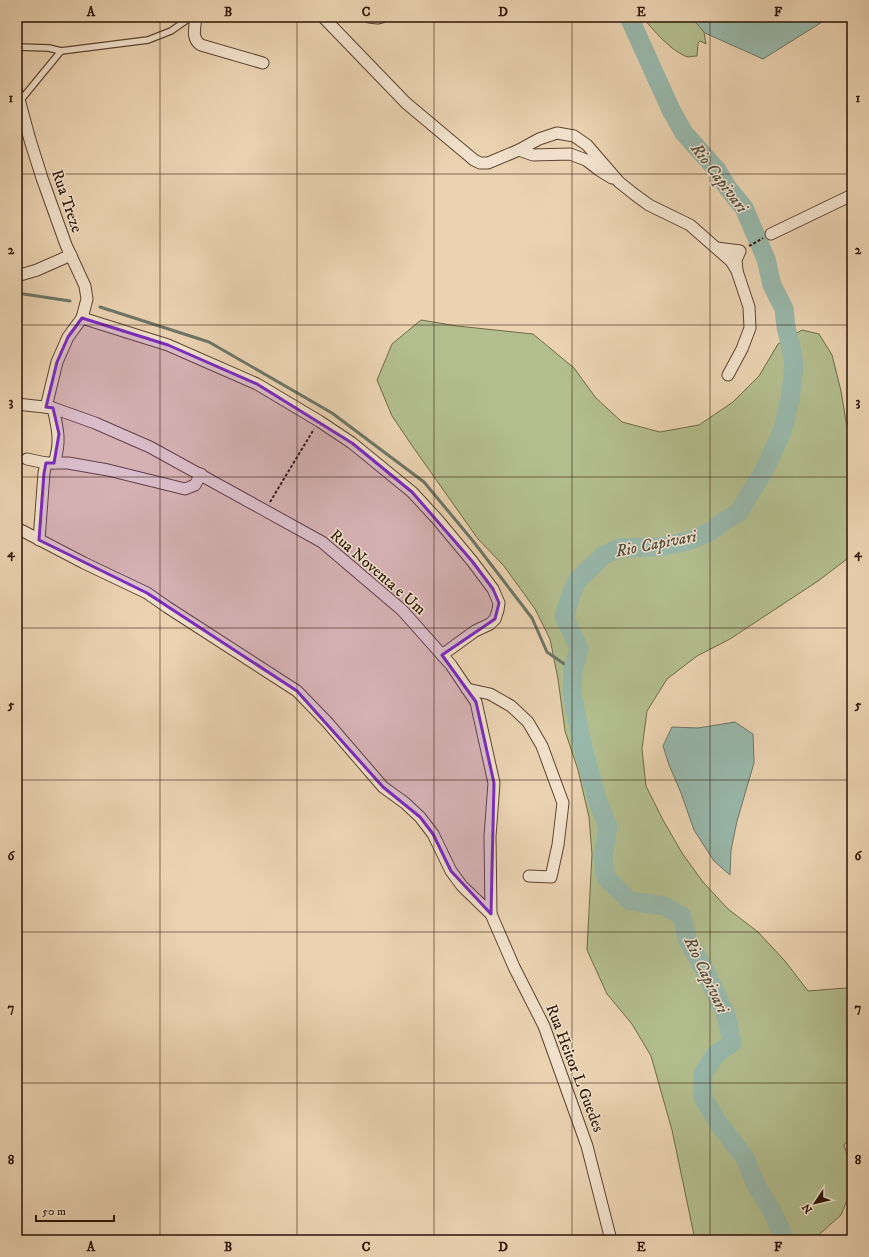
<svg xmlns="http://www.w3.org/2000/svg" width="869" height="1257" font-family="'IM FELL DW Pica',serif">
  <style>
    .green { fill: #b3be8f; stroke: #706949 }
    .water { fill: #98b8ab; stroke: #6d7668 }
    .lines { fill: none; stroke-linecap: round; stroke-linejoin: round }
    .stream { stroke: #6d7668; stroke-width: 3 }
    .river { stroke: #98b8ab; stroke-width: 19 }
    .service-casing { stroke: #5c442f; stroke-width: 8 }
    .minor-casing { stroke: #5c442f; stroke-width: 13 }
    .path { stroke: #2c1403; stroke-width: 2; stroke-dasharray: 3 2; stroke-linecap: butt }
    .service { stroke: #f2e2cd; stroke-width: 5.5 }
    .minor { stroke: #f2e2cd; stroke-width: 11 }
    .marked { fill: #7b2cbf; fill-opacity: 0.2; stroke: #7b2cbf; stroke-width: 3; stroke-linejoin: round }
    .grid { fill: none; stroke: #2c1403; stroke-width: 1; stroke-opacity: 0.55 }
    .labels { text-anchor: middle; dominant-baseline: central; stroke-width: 3; stroke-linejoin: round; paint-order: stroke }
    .street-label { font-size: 16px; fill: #2c1403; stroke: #f2e2cd }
    .water-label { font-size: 17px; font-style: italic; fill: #524d3e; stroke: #f2e2cd }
    .neatline { fill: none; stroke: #2c1403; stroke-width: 1.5 }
    .grid-label { font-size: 13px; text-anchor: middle; font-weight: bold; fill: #2c1403 }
  </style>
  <rect width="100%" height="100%" fill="#ebd3b2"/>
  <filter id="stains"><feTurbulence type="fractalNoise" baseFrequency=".005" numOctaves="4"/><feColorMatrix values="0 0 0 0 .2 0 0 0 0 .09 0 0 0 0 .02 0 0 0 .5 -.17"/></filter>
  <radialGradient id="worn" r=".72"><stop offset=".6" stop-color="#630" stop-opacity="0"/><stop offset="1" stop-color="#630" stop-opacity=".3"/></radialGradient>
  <g class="green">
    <path d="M642,17H696L704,32L706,44L700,41L698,43L697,56C694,56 690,57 688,57C671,52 653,29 642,17Z"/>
    <polygon points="421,320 457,326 533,334 574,368 596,398 622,422 660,432 699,425 733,402 759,376 778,344 802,330 819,334 832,355 841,391 847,427 852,433 852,551 847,559 818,581 730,639 697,656 667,679 647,711 642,749 646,786 663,820 682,853 703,882 728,909 758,932 785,961 808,991 846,988 852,986 852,1135 844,1145 852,1171 852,1188 841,1215 813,1240 695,1240 672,1130 651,1056 632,1024 607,994 587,950 592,854 589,817 578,770 565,731 558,679 550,639 535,609 504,566 478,539 413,447 392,416 377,380 392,344"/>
  </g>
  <g class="water">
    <polygon points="691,17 830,17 763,59 705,33"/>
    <polygon points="735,722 753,734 754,763 737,821 731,850 730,875 714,861 694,830 681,793 669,765 663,746 672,727 698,728"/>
  </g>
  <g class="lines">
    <g class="stream">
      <polyline points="17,293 70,301"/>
      <polyline points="100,307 209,342 332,413 424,482 473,541 532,618 547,652 573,670"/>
    </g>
    <polyline class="river" points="629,17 671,110 684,133 717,170 727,187 744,208 766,259 772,285 784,309 786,327 791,347 794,366 790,400 783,429 764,471 738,513 724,521 710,532 688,541 659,547 620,548 604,555 577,581 571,595 564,617 579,648 573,670 572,693 583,748 597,799 608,827 603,857 606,878 630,901 664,906 682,916 687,939 704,969 726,1015 732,1043 716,1054 703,1074 703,1098 719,1124 745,1158 757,1187 772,1211 785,1240"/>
    <g class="service-casing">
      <g id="service">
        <polyline points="17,47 49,48 61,51 148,40 171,31 191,17"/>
        <polyline points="20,101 61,51"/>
      </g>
    </g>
    <g class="minor-casing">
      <g id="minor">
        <path d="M196,17C195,27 191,39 201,45L263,63"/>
        <polyline points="323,17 406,103 474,160 480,163 488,163 519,150 539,139 557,133 574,136 587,145 619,182 634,194 649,205 690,225 731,261 737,271 749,307 750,328 742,349 728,375"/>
        <polyline points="369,17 378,18 382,17"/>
        <polyline points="17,92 30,140 42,178 66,245 85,286 87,299 82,318 68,337 57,362 46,407"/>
        <polyline points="519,150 533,155 570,154 586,160 599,170 612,178"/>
        <polyline points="771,234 852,195"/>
        <polyline points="717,248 740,251 736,260 737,270"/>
        <polyline points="17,276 37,270 71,255"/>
        <polyline points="82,318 168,345 257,384 319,421 352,443 412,492 437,519 472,561 493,589 499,603 498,610 495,619 490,624 475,631 442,655"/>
        <polyline points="17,404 53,408 95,423 150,447 322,542 402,610 451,665 476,702 494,783 490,836 491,914"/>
        <path d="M53,408C58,430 61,442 54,463"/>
        <polyline points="27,459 46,463 68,463 108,470 185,489 195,485 201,474"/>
        <polyline points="17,528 84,563 147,593 167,607 297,691 327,722 383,787 405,803 420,817 433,834 451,871 462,886 491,914 514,967 544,1026 587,1146 611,1240"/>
        <polyline points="39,540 44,473 46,463"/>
        <polyline points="467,689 490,694 511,706 528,722 542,746 563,803 558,845 551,877 529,876"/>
      </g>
    </g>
    <g class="path">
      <polyline points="749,246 763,238"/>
      <polyline points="270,502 314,429"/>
    </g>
    <use href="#service" class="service"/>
    <use href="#minor" class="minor"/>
  </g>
  <path class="marked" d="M82,318L168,345L257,384L352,443L412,492L472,561L493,589L499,603L495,619L442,655L476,702L494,783L491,914L451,871L433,834L420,817L383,787L297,691L147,593L39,540L44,473L46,463H54L59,434L53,408L46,407L57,362L68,337Z"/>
  <path class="grid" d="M160,17V1240M297,17V1240M434,17V1240M572,17V1240M710,17V1240M17,174H852M17,325H852M17,477H852M17,628H852M17,780H852M17,932H852M17,1083H852"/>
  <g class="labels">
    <g class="street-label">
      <text transform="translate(67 201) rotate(71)">Rua Treze</text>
      <text transform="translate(378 572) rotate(41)">Rua Noventa e Um</text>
      <text transform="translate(575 1068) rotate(69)">Rua Heitor L Guedes</text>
    </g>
    <g class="water-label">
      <text transform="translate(719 178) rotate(53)">Rio Capivari</text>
      <text transform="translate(656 544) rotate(-11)">Rio Capivari</text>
      <text transform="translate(706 975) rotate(65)">Rio Capivari</text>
    </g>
  </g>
  <rect width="869" height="1257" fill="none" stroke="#ebd3b2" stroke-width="44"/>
  <g transform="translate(815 1203) rotate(235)" stroke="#f2e2cd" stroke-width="3" paint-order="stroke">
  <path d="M0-3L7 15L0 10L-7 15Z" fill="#2c1403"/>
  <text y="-6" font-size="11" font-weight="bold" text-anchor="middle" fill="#2c1403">N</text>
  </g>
  <path d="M36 1215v6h78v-6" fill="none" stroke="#2c1403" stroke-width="2"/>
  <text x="42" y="1215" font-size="12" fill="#2c1403" stroke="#f2e2cd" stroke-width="3" paint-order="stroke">50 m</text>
  <rect x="22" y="22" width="825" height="1213" class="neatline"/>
  <g class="grid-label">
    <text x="91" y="16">A</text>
    <text x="228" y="16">B</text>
    <text x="366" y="16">C</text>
    <text x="503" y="16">D</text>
    <text x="641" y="16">E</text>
    <text x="778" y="16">F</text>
    <text x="11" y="102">1</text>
    <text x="858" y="102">1</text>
    <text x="11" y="254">2</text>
    <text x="858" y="254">2</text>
    <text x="11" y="406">3</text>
    <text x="858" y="406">3</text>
    <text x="11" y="557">4</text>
    <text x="858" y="557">4</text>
    <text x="11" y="709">5</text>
    <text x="858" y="709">5</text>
    <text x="11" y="860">6</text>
    <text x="858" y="860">6</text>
    <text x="11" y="1012">7</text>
    <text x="858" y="1012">7</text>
    <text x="11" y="1164">8</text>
    <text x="858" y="1164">8</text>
    <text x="91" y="1251">A</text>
    <text x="228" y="1251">B</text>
    <text x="366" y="1251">C</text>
    <text x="503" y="1251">D</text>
    <text x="641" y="1251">E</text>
    <text x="778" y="1251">F</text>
  </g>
  <rect width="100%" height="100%" filter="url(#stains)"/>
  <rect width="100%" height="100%" fill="url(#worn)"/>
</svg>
